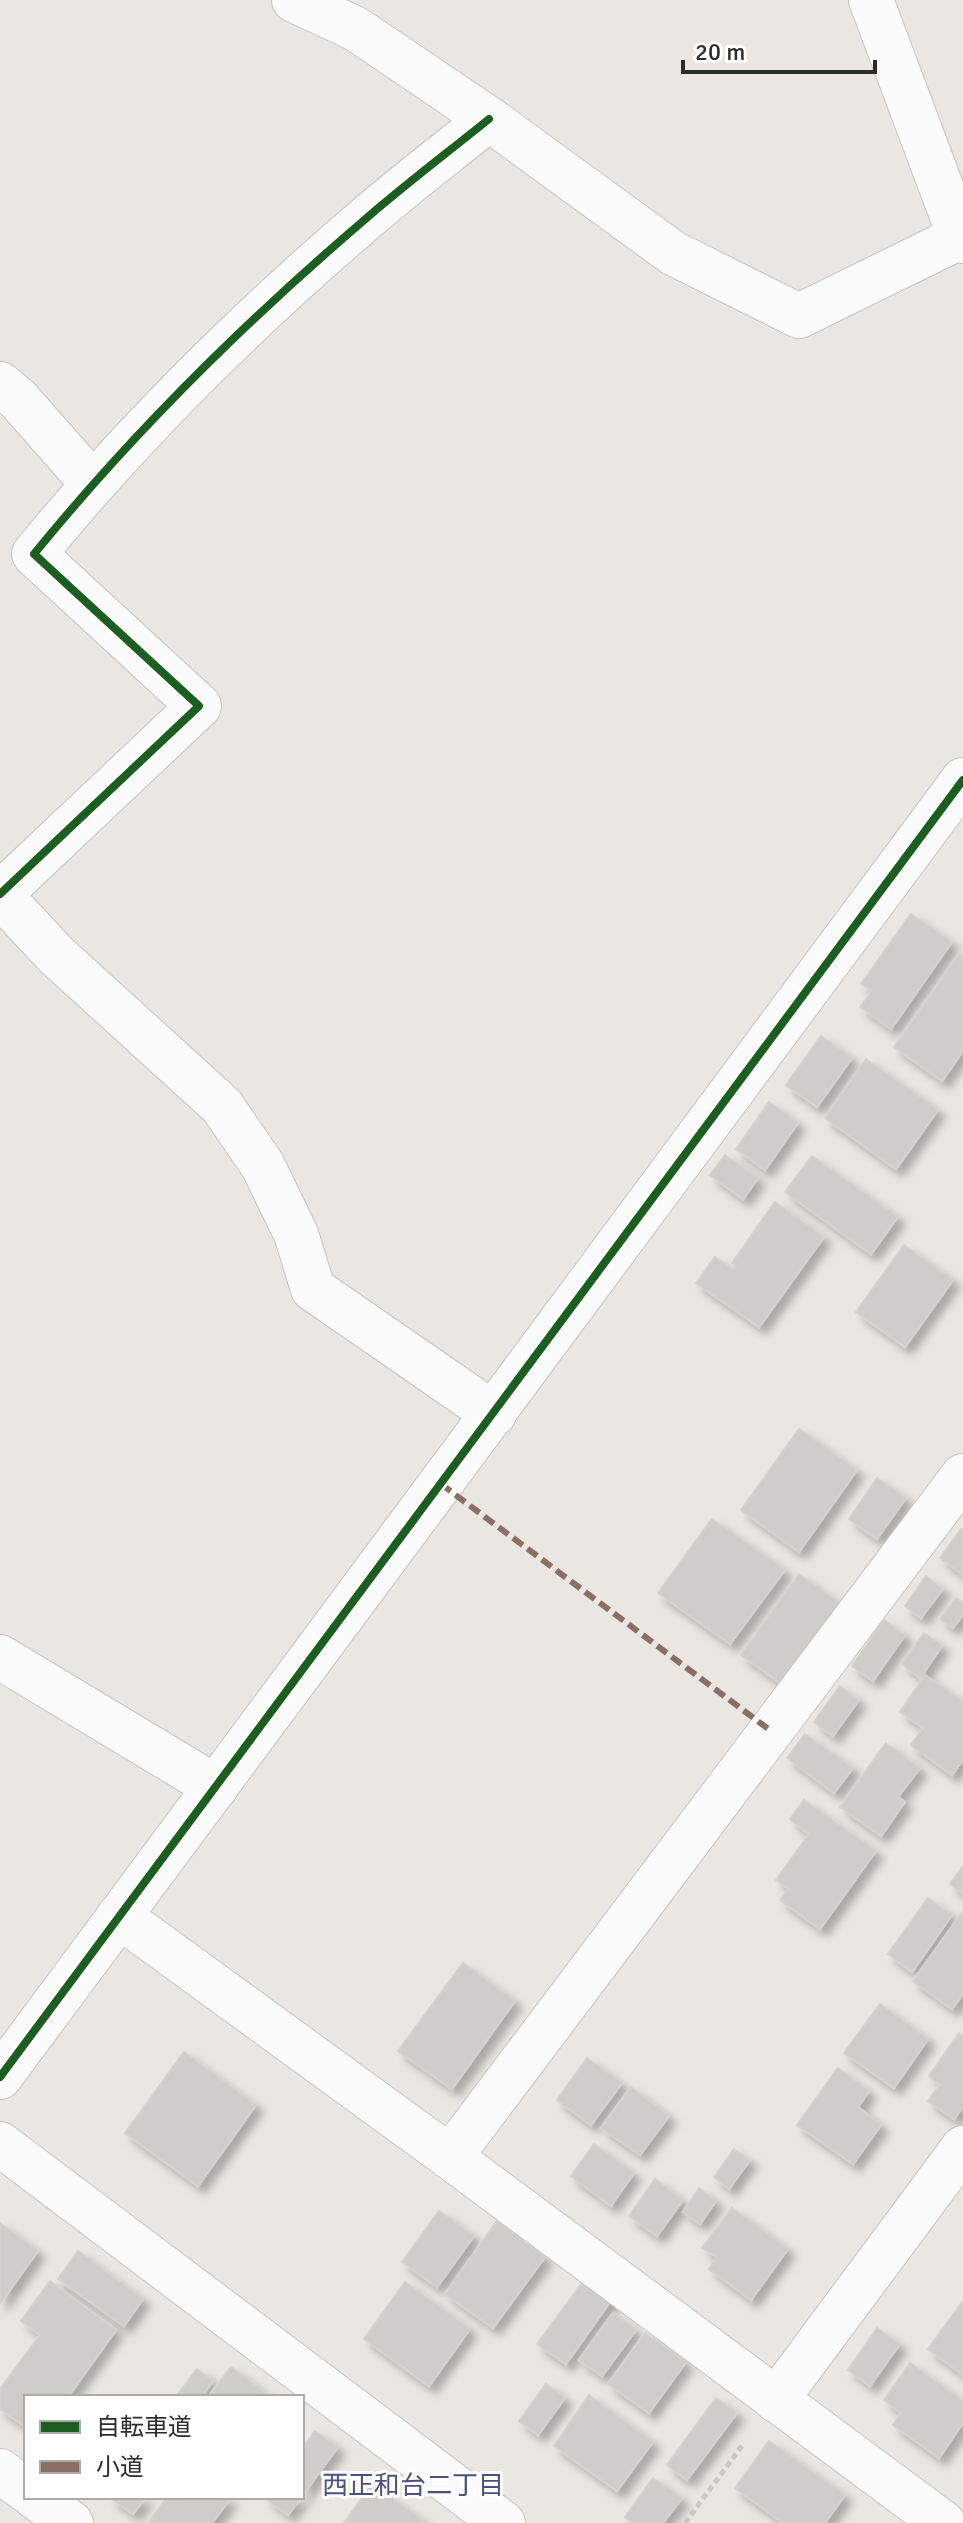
<svg xmlns="http://www.w3.org/2000/svg" width="963" height="2523" font-family="Signika,'Noto Sans JP',sans-serif">
  <style>
    .building { fill: #cfcdc9; stroke: #d5d2ce; stroke-width: 2; filter: url(#shadow) }
    .lines { fill: none; stroke-linecap: round; stroke-linejoin: round }
    .minor-casing { stroke: #c4c3c3; stroke-width: 46 }
    .path { stroke: #c8c8c7; stroke-width: 5; stroke-dasharray: 6 4; stroke-linecap: butt }
    .minor { stroke: #fcfbfb; stroke-width: 44 }
    .quiet { stroke: #8d6e63; stroke-width: 6; stroke-dasharray: 12 6; stroke-linecap: butt }
    .cycleway-casing { stroke: #fff; stroke-width: 13 }
    .cycleway { stroke: #1b5e20; stroke-width: 8 }
    .labels { text-anchor: middle; dominant-baseline: central; stroke-width: 6; stroke-linejoin: round; paint-order: stroke }
    .neighbourhood-label { font-size: 26px; fill: #4b517e; stroke: #fff }
  </style>
  <defs>
    <filter id="shadow"><feDropShadow dx="7" dy="7" stdDeviation="4" flood-color="#0004"/></filter>
  </defs>
  <rect width="100%" height="100%" fill="#eae7e2"/>
  <g class="building">
    <polygon points="911,914 952,942 891,1029 860,1007 872,991 861,984"/>
    <polygon points="959,954 963,956 963,1051 942,1081 894,1047"/>
    <polygon points="821,1036 852,1058 817,1107 786,1085"/>
    <polygon points="866,1059 938,1110 896,1169 825,1118"/>
    <polygon points="769,1102 798,1123 765,1170 736,1149"/>
    <polygon points="725,1155 758,1178 743,1199 710,1175"/>
    <polygon points="812,1156 898,1217 871,1254 785,1192"/>
    <polygon points="775,1202 824,1237 759,1327 696,1283 715,1257 733,1270 736,1266 732,1263"/>
    <polygon points="904,1245 953,1280 905,1347 856,1312"/>
    <polygon points="799,1429 857,1470 799,1552 741,1510"/>
    <polygon points="877,1478 906,1498 877,1539 849,1519"/>
    <polygon points="712,1519 785,1570 730,1644 658,1593"/>
    <polygon points="961,1529 963,1530 962,1574 940,1558"/>
    <polygon points="799,1574 840,1603 783,1685 741,1655"/>
    <polygon points="926,1576 943,1589 921,1618 905,1606"/>
    <polygon points="956,1598 963,1603 963,1615 953,1628 940,1619"/>
    <polygon points="884,1620 905,1635 873,1681 852,1666"/>
    <polygon points="924,1633 942,1646 920,1678 902,1664"/>
    <polygon points="925,1675 963,1702 963,1760 952,1775 911,1745 923,1728 900,1712"/>
    <polygon points="840,1686 859,1700 833,1736 814,1722"/>
    <polygon points="805,1734 853,1768 834,1793 787,1758"/>
    <polygon points="886,1743 920,1768 898,1797 905,1802 881,1836 840,1807"/>
    <polygon points="804,1800 876,1851 820,1929 780,1900 789,1889 776,1880 809,1834 790,1819"/>
    <polygon points="963,1866 963,1893 950,1884"/>
    <polygon points="928,1898 952,1915 912,1972 888,1954"/>
    <polygon points="963,1911 963,1994 952,2009 913,1981"/>
    <polygon points="463,1963 515,2001 452,2089 398,2051"/>
    <polygon points="880,2004 928,2039 894,2088 844,2053"/>
    <polygon points="959,2033 963,2036 963,2107 954,2119 928,2101 940,2085 929,2076"/>
    <polygon points="184,2052 256,2105 198,2186 125,2133"/>
    <polygon points="587,2058 622,2083 591,2125 557,2100"/>
    <polygon points="838,2068 869,2091 858,2107 881,2125 853,2164 797,2125"/>
    <polygon points="631,2087 669,2116 640,2155 601,2128"/>
    <polygon points="594,2144 634,2173 611,2206 571,2176"/>
    <polygon points="734,2149 750,2160 729,2189 714,2177"/>
    <polygon points="655,2179 683,2200 657,2236 629,2216"/>
    <polygon points="699,2188 716,2201 700,2224 683,2212"/>
    <polygon points="732,2208 788,2249 751,2300 709,2269 717,2257 702,2248"/>
    <polygon points="439,2211 474,2236 437,2287 402,2262"/>
    <polygon points="497,2221 545,2257 493,2328 445,2294"/>
    <polygon points="0,2223 38,2251 0,2304"/>
    <polygon points="78,2251 143,2299 124,2326 58,2279"/>
    <polygon points="588,2275 615,2295 566,2364 537,2344"/>
    <polygon points="50,2281 116,2330 68,2397 26,2397 26,2427 0,2409 0,2389 40,2335 21,2321"/>
    <polygon points="405,2282 470,2329 429,2386 364,2339"/>
    <polygon points="963,2301 963,2375 928,2349"/>
    <polygon points="613,2313 636,2330 602,2376 579,2360"/>
    <polygon points="877,2328 900,2344 870,2386 848,2370"/>
    <polygon points="645,2333 686,2362 649,2413 608,2384"/>
    <polygon points="910,2363 963,2401 963,2423 939,2458 893,2425 901,2413 884,2400"/>
    <polygon points="231,2367 271,2397 208,2397"/>
    <polygon points="197,2369 213,2381 202,2397 176,2397"/>
    <polygon points="546,2384 565,2398 538,2435 519,2421"/>
    <polygon points="589,2395 653,2442 617,2491 554,2446"/>
    <polygon points="716,2398 737,2413 687,2480 667,2465"/>
    <polygon points="315,2431 338,2447 302,2496 302,2449"/>
    <polygon points="769,2441 845,2495 825,2523 783,2523 735,2488"/>
    <polygon points="653,2478 682,2498 663,2523 633,2523 625,2517"/>
    <polygon points="372,2484 424,2521 423,2523 344,2523"/>
    <polygon points="109,2497 146,2497 133,2514"/>
    <polygon points="167,2497 227,2497 230,2499 212,2523 148,2523"/>
    <polygon points="267,2497 301,2497 288,2515 266,2499"/>
  </g>
  <g class="lines">
    <g class="minor-casing">
      <g id="minor">
        <polyline points="294,0 356,29 489,119 673,253 799,316 960,237 963,241"/>
        <polyline points="871,0 960,237"/>
        <polyline points="0,384 18,399 92,483"/>
        <path d="M0,894L199,706L34,554C132,434 244,323 362,222C403,186 447,153 489,119"/>
        <polyline points="0,895 56,955 222,1106 263,1166 296,1234 313,1289 494,1414"/>
        <polyline points="0,1657 216,1787"/>
        <polyline points="119,1916 450,2157 943,2523"/>
        <polyline points="0,2077 963,780"/>
        <polyline points="0,2144 503,2523"/>
        <polyline points="450,2157 963,1476"/>
        <polyline points="776,2400 963,2148"/>
        <polyline points="0,2471 26,2490"/>
        <polyline points="35,2497 71,2523"/>
      </g>
    </g>
    <polyline class="path" points="685,2523 744,2443"/>
    <use href="#minor" class="minor"/>
    <polyline class="quiet" points="441,1484 771,1731"/>
    <g class="cycleway-casing">
      <g id="cycleway">
        <path d="M0,894L199,706L34,554C132,434 244,323 362,222C403,186 447,153 489,119"/>
        <polyline points="0,2077 963,780"/>
      </g>
    </g>
    <use href="#cycleway" class="cycleway"/>
  </g>
  <g class="labels">
    <g class="neighbourhood-label">
      <text x="413" y="2486">西正和台二丁目</text>
    </g>
  </g>
  <rect x="24" y="2395" width="280" height="104" fill="#ffffff" stroke="#ababab" stroke-width="2"/>
  <rect x="40" y="2421" width="40" height="12" fill="#1b5e20" stroke="#ababab" stroke-width="2"/>
  <text x="96" y="2435" font-size="24" fill="#2c2c2c">自転車道</text>
  <rect x="40" y="2461" width="40" height="12" fill="#8d6e63" stroke="#ababab" stroke-width="2"/>
  <text x="96" y="2475" font-size="24" fill="#2c2c2c">小道</text>
  <path d="M683 60v12h192v-12" fill="none" stroke="#2c2c2c" stroke-width="4"/>
  <text x="695" y="60" font-size="24" fill="#2c2c2c" stroke="#ffffff" stroke-width="6" paint-order="stroke">20 m</text>
</svg>
